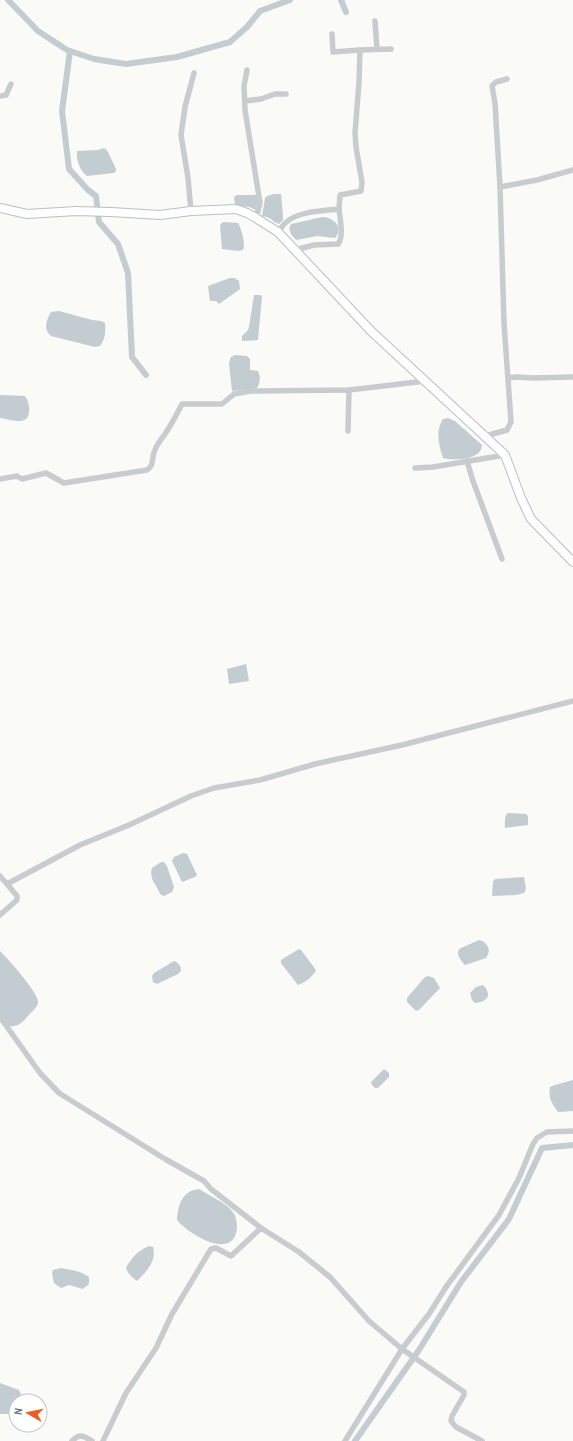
<svg xmlns="http://www.w3.org/2000/svg" width="573" height="1441" font-family="'Archivo Narrow',sans-serif">
  <style>
    .water { fill: #c2ccd1 }
    .lines { fill: none; stroke-linecap: round; stroke-linejoin: round }
    .canal { stroke: #c2ccd1; stroke-width: 6 }
    .secondary-casing { stroke: #babfc4; stroke-width: 10 }
    .street { stroke: #c8cccf; stroke-width: 5.5 }
    .secondary { stroke: #fff; stroke-width: 8 }
  </style>
  <rect width="100%" height="100%" fill="#fafaf7"/>
  <g class="water">
    <path d="M104,148L107,150L116,169V171L114,173L87,176C80,171 76,160 77,151L98,150Z"/>
    <path d="M274,194H281L283,216V220L279,224L274,222C271,218 268,217 262,216L265,198L267,196Z"/>
    <polygon points="237,195 257,195 258,199 256,210 249,207 235,205 234,197"/>
    <path d="M322,217C333,217 345,227 335,238L317,236L297,240C292,237 287,230 291,224Z"/>
    <path d="M223,222L238,223C241,228 246,244 243,250L238,251L222,249L220,225Z"/>
    <polygon points="230,278 235,278 239,281 240,289 219,304 216,301 210,301 208,286"/>
    <polygon points="254,295 260,295 262,296 258,340 242,341 242,336 248,330 249,327"/>
    <path d="M59,311L92,320L101,321L105,323C106,331 105,340 100,346L95,347L51,336C43,329 46,321 51,312Z"/>
    <path d="M235,355L247,356L250,359V370L258,371C261,377 260,383 257,388L232,391L229,363L231,357Z"/>
    <path d="M0,395L25,396C28,401 30,406 29,412C28,427 10,419 0,418Z"/>
    <path d="M448,418L455,421L482,445C482,460 454,461 443,458C439,446 435,431 443,419Z"/>
    <polygon points="246,664 249,681 229,684 227,669"/>
    <path d="M508,813L526,814L528,816V825L505,828C505,823 504,816 508,813Z"/>
    <polygon points="183,853 187,854 197,875 195,877 182,882 172,861 174,857"/>
    <polygon points="161,862 164,862 167,866 174,887 172,892 164,896 161,895 152,879 151,872 152,868"/>
    <polygon points="524,877 526,889 524,893 516,895 492,896 493,881 495,879"/>
    <path d="M479,940C488,942 492,951 486,958L465,965C461,960 456,956 459,949Z"/>
    <path d="M299,949L301,950L316,970C314,976 304,983 298,985L281,963V960Z"/>
    <path d="M0,951C7,958 40,994 38,1003C37,1008 30,1013 27,1017C21,1024 17,1027 9,1026L0,1016Z"/>
    <path d="M174,961C179,963 181,966 181,971L178,974L157,984L153,982L152,976L154,973Z"/>
    <polygon points="428,976 434,978 440,988 419,1010 416,1011 407,1002 407,998 424,978"/>
    <path d="M483,985C493,995 487,1002 475,1003L472,1000L470,993L476,987Z"/>
    <polygon points="384,1069 389,1073 389,1077 378,1088 375,1088 372,1085 371,1082"/>
    <path d="M573,1080V1111L558,1112C552,1104 548,1098 550,1087L555,1085Z"/>
    <path d="M199,1189C208,1195 226,1203 232,1211C236,1215 237,1222 237,1228C234,1262 188,1234 177,1220C178,1205 182,1191 199,1189Z"/>
    <path d="M149,1246L153,1247C157,1261 146,1272 137,1281C132,1277 128,1274 126,1268C131,1258 139,1250 149,1246Z"/>
    <path d="M61,1268C71,1270 81,1271 89,1277V1284L83,1289L69,1285L61,1288L54,1283L52,1274L53,1270Z"/>
    <polygon points="0,1383 19,1390 21,1394 19,1401 16,1401 16,1409 12,1414 0,1414"/>
  </g>
  <g class="lines">
    <g class="canal">
      <polyline points="8,0 38,31 67,50 94,59 126,64 177,57 230,42 247,27 260,11 290,0"/>
      <polyline points="341,0 346,12"/>
      <polyline points="70,51 62,111 69,169 88,190 96,196 99,222 118,244 128,273 132,357 146,375"/>
      <polyline points="355,1441 419,1350 461,1282 509,1219 542,1148 573,1145"/>
    </g>
    <g class="secondary-casing">
      <polyline id="secondary" points="0,208 27,214 76,211 111,212 160,215 191,211 236,209 247,213 256,218 278,232 371,331 505,455 521,498 531,519 573,562"/>
    </g>
    <g class="street">
      <polyline points="375,21 377,49"/>
      <polyline points="332,34 333,52 360,50"/>
      <polyline points="247,70 244,86 245,110 260,203 256,218"/>
      <polyline points="0,96 6,95 11,84"/>
      <polyline points="245,101 261,99 275,94 286,94"/>
      <polyline points="500,187 537,180 573,170"/>
      <polyline points="191,211 188,178 181,135 185,107 194,73"/>
      <path d="M278,232C281,228 284,223 289,220C302,211 324,211 339,209L340,195L361,191L362,182L356,147L355,133L359,82L360,50L391,49"/>
      <path d="M295,250L314,245L338,244C344,236 340,219 339,209"/>
      <polyline points="508,378 516,377 533,378 573,377"/>
      <polyline points="348,431 349,390"/>
      <polyline points="485,436 507,430 511,422 504,323 500,187 495,103 492,86 496,82 507,79"/>
      <polyline points="467,461 473,481 502,559"/>
      <polyline points="415,468 433,467 505,455"/>
      <path d="M0,479L17,476L22,479L46,473L64,483L147,470C155,465 151,457 155,450C157,444 161,440 165,434C171,425 177,414 182,404H222L234,394L251,391L349,390L426,381"/>
      <polyline points="0,876 7,884 80,845 129,825 191,796 214,788 260,780 315,764 402,745 573,701"/>
      <polyline points="0,915 17,900 17,896 7,884"/>
      <polyline points="0,1017 40,1073 59,1093 165,1159 204,1181 211,1189 261,1228"/>
      <path d="M72,1441C80,1433 83,1436 92,1441"/>
      <polyline points="103,1441 126,1393 156,1348 172,1314 211,1249 216,1248 231,1256 261,1228 299,1252 330,1277 369,1321 402,1349 464,1392 464,1395 452,1416 451,1421 456,1427 482,1441"/>
      <polyline points="345,1441 402,1349 429,1314 446,1287 499,1215 519,1178 533,1144 537,1138 547,1132 573,1131"/>
    </g>
    <use href="#secondary" class="secondary"/>
  </g>
  <g transform="translate(28 1413) rotate(279)"><circle r="19" fill="#ffffff" stroke="#c1c7ce"/>
  <path d="M0-3L7 15L0 10L-7 15Z" fill="#ed5c24"/>
  <text y="-6" font-size="11" font-weight="bold" text-anchor="middle" fill="#637484">N</text>
  </g>
</svg>
